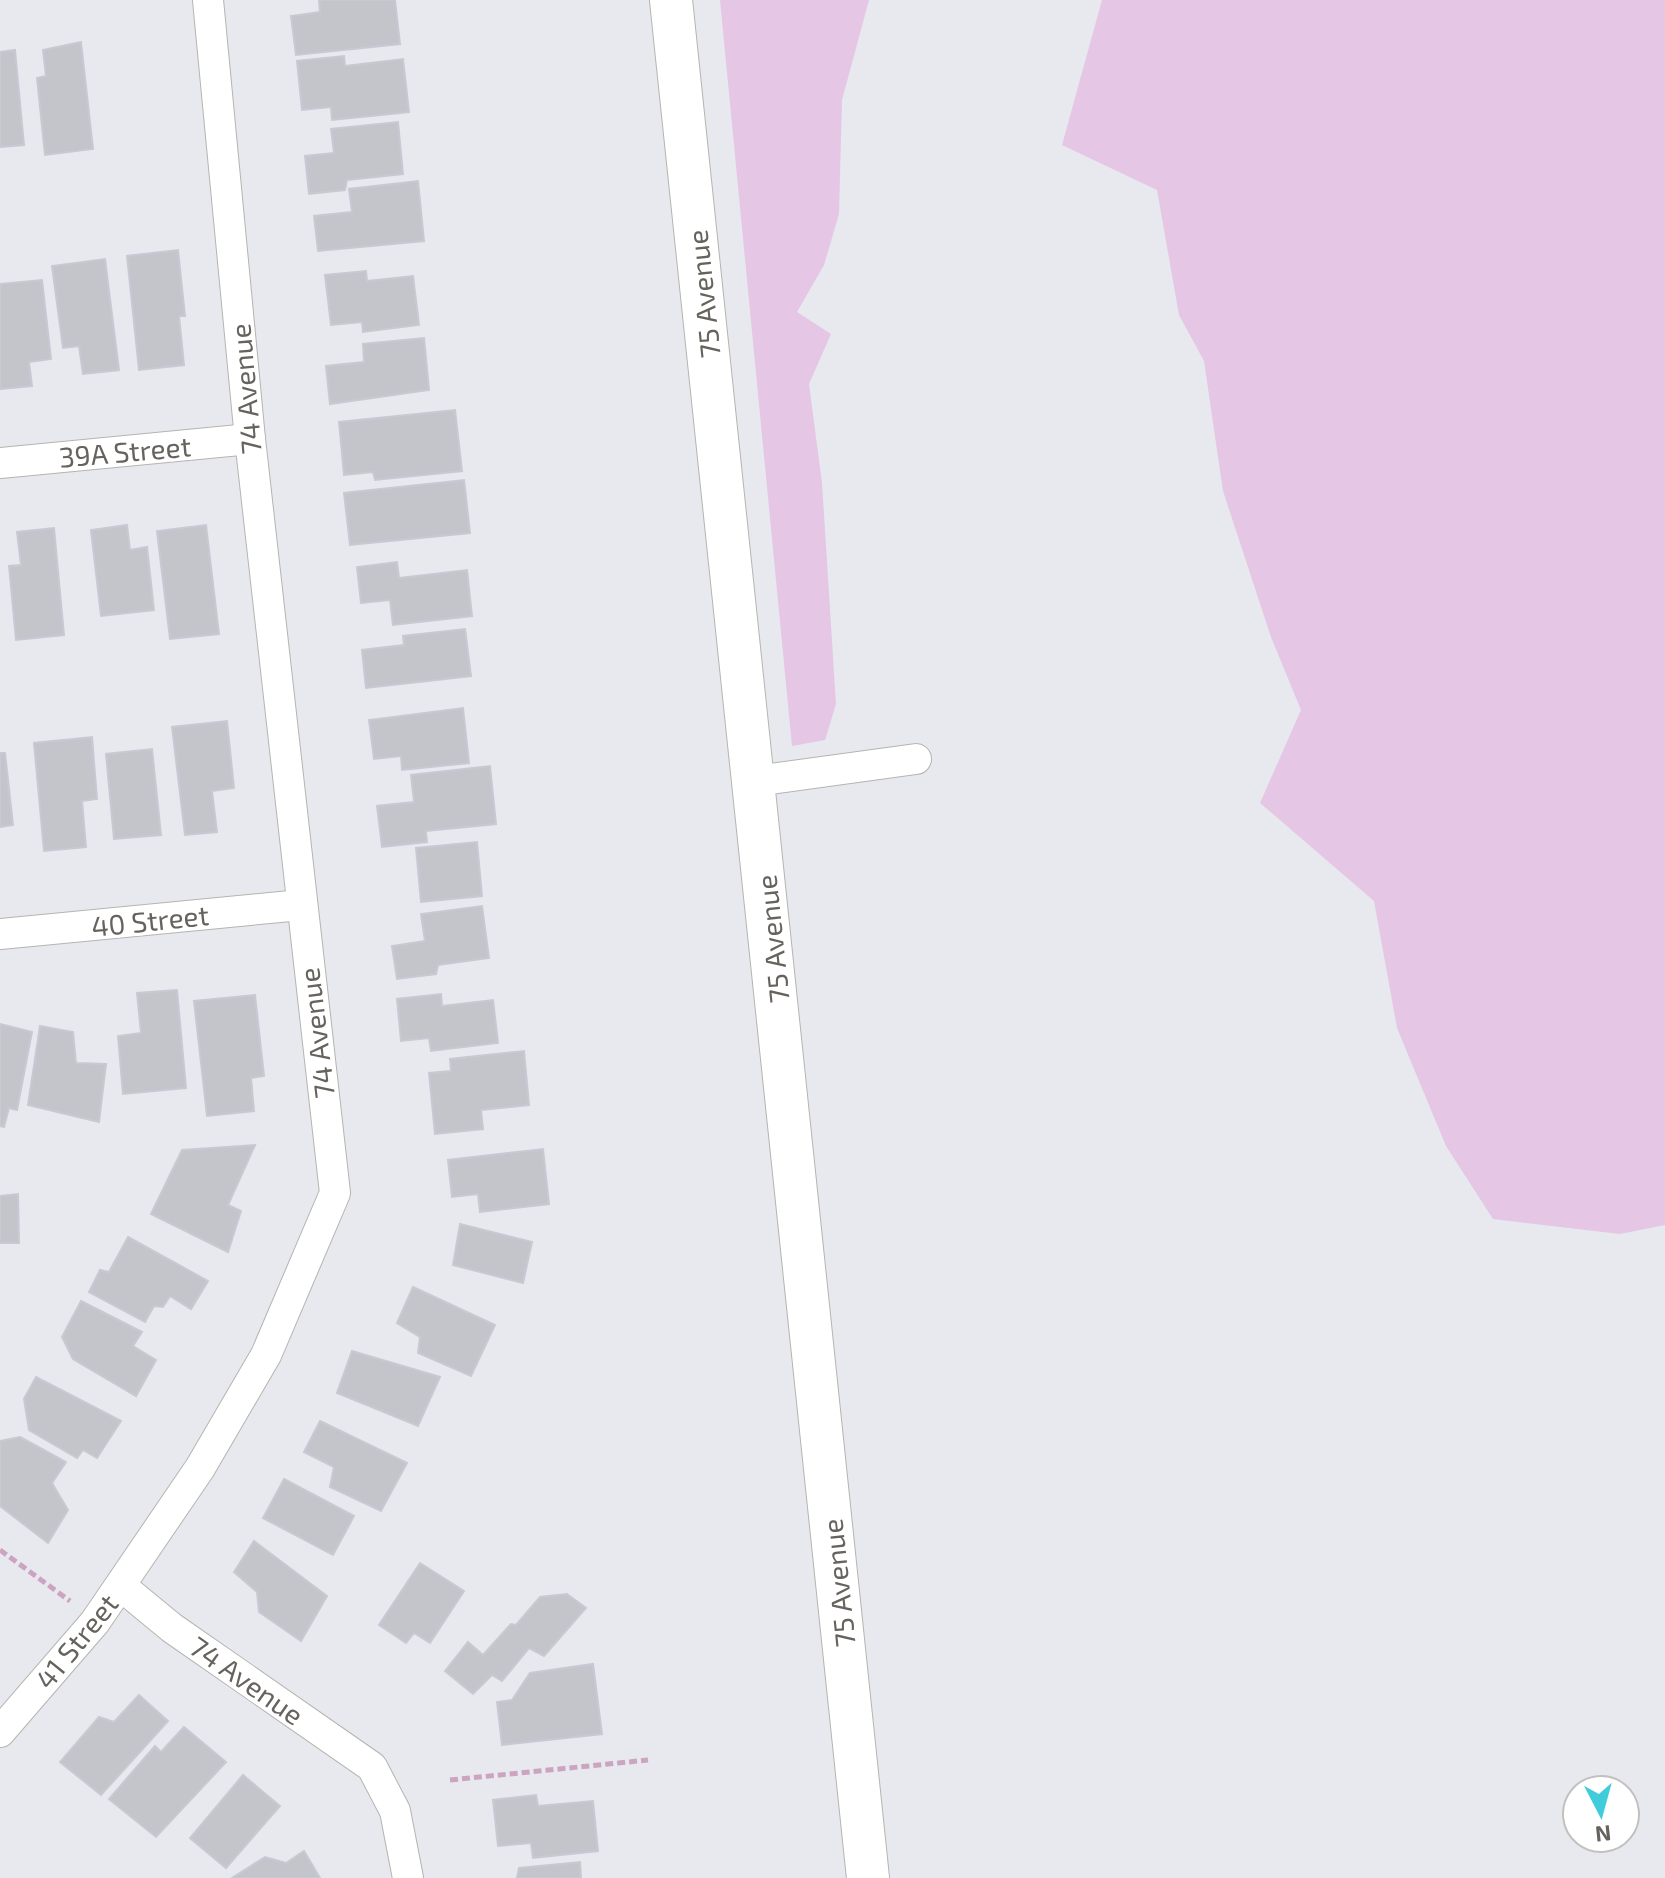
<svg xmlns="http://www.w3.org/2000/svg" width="1665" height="1878" font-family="'Exo 2',sans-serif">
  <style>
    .green { fill: #e5c6e4 }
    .building { fill: #c4c5cb; stroke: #c6cad4; stroke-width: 2 }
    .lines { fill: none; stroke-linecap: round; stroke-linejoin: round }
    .minor-casing { stroke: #b5b4b0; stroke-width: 32 }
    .secondary-casing { stroke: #b6b4af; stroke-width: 44 }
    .path { stroke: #cca4c1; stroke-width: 5; stroke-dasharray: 8 4; stroke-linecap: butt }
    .minor { stroke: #fff; stroke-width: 30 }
    .secondary { stroke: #fff; stroke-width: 42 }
    .labels { text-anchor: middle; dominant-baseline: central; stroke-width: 6; stroke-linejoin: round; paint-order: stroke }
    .street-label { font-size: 28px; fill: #66635f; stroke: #fff }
  </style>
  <rect width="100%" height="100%" fill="#e7e9ef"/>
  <g class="green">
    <polygon points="720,0 869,0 842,100 839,214 824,265 797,312 831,334 809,384 822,483 836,704 825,740 792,746"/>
    <polygon points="1102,0 1665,0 1665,1225 1620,1234 1493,1219 1446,1146 1397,1028 1374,901 1260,803 1301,710 1271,637 1223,491 1204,361 1179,315 1157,190 1062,145"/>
  </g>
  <g class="building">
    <polygon points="319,0 395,0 400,44 296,55 291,16 320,12"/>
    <polygon points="81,42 93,149 45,155 37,78 46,76 43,50"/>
    <polygon points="15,50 24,145 0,147 0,52"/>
    <polygon points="344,56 345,66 403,59 409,112 332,120 331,107 302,110 297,61"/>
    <polygon points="398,122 403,174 347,180 345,190 309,194 305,156 334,153 331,129"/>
    <polygon points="418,181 424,241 318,251 314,216 352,212 349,189"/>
    <polygon points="178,250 185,316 179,316 184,365 139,370 127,256"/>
    <polygon points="105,259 119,370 83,374 79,346 63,348 52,266"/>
    <polygon points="366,271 367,281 413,276 419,325 363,332 362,322 331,325 325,275"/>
    <polygon points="42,280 51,359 29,362 32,386 0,389 0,284"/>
    <polygon points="424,338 429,390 330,404 326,366 364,362 363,344"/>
    <polygon points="455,410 462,471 375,480 373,472 344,475 339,422"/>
    <polygon points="464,480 470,533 350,545 344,493"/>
    <polygon points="127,525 130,550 147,547 154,610 101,616 91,530"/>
    <polygon points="206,525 219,634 170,639 157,531"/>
    <polygon points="54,528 64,635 16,640 9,566 21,565 17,532"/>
    <polygon points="397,562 399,578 467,570 472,616 393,625 390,600 361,603 357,567"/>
    <polygon points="465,629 471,676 366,688 362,650 404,645 403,636"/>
    <polygon points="463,708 469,763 402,770 401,756 374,759 369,720"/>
    <polygon points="227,721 234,788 212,791 217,832 185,835 172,727"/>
    <polygon points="92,737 97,799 82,801 86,847 44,851 34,743"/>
    <polygon points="152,749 161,835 114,839 106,754"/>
    <polygon points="0,753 5,753 13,825 0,827"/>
    <polygon points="490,766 496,824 426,831 427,842 382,847 377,806 414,802 411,775"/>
    <polygon points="477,842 482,896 421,902 416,848"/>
    <polygon points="482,906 489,958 438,965 436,974 397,979 392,946 425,941 421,914"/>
    <polygon points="177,990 186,1088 123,1094 118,1036 141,1033 137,993"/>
    <polygon points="441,994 442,1006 493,1000 498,1043 431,1051 429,1038 401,1041 397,999"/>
    <polygon points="255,995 264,1076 251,1078 254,1111 207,1116 194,1001"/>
    <polygon points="0,1024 32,1032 17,1110 9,1108 4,1127 0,1126"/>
    <polygon points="40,1026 73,1032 76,1063 106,1064 99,1122 28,1105"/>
    <polygon points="524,1051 529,1105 481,1110 483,1129 435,1134 429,1073 451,1071 450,1059"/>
    <polygon points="255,1145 228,1205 241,1211 228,1252 151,1214 182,1150"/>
    <polygon points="543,1149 549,1204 480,1212 478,1194 452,1197 448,1160"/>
    <polygon points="18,1194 19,1243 0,1243 0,1196"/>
    <polygon points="460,1224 532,1242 523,1283 453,1265"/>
    <polygon points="128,1237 208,1281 191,1309 170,1296 163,1307 154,1306 145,1322 89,1292 100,1270 109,1272"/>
    <polygon points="413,1287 495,1325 471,1376 418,1353 420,1337 397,1323"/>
    <polygon points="81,1301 142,1332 133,1346 156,1360 136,1396 73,1359 62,1337"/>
    <polygon points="352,1351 440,1377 418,1426 337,1393"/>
    <polygon points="36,1377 121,1421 97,1458 83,1450 77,1458 29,1430 24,1399"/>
    <polygon points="320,1421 407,1463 381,1511 330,1487 334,1467 304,1452"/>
    <polygon points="20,1437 66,1462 52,1483 68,1510 48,1543 0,1506 0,1441"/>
    <polygon points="284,1479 354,1516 333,1555 263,1518"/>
    <polygon points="254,1541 327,1596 301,1641 259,1612 257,1592 234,1572"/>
    <polygon points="420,1563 464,1591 430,1643 414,1633 406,1643 379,1625"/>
    <polygon points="567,1594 586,1608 544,1656 529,1648 502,1681 492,1675 473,1694 445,1671 468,1642 483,1655 511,1624 516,1625 540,1597"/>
    <polygon points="593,1664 602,1734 502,1745 497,1702 512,1700 530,1673"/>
    <polygon points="139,1695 168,1721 101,1795 60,1762 99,1717 114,1722"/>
    <polygon points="184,1727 226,1762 156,1837 109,1799 155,1746 161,1752"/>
    <polygon points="243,1775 280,1806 226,1868 190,1838"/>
    <polygon points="536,1795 538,1806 593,1801 598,1851 533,1858 531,1843 498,1846 493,1800"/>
    <polygon points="304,1851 320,1878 232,1878 265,1857 286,1863"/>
    <polygon points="580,1862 581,1878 517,1878 519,1868"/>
  </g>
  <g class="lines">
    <g class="minor-casing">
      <g id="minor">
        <polyline points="0,463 250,439"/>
        <polyline points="756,781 916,759"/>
        <polyline points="0,934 301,905"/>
        <polyline points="121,1586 172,1628 372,1767 395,1811 408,1878"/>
        <polyline points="0,1732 95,1622 200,1468 266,1355 335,1193 250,439 208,0"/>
      </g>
    </g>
    <g class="secondary-casing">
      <polyline id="secondary" points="671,0 868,1878"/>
    </g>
    <g class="path">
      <polyline points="0,1550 70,1601"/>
      <polyline points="450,1780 648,1760"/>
    </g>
    <use href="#minor" class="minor"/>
    <use href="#secondary" class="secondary"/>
  </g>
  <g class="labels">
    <g class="street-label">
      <text transform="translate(703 294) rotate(-96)">75 Avenue</text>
      <text transform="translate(245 389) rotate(-95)">74 Avenue</text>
      <text transform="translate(125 451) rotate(-5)">39A Street</text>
      <text transform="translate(150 920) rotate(-6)">40 Street</text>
      <text transform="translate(772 939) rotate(-96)">75 Avenue</text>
      <text transform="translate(316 1033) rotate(-97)">74 Avenue</text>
      <text transform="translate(838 1583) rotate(-96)">75 Avenue</text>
      <text transform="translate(76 1641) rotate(-51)">41 Street</text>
      <text transform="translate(247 1680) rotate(35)">74 Avenue</text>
    </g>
  </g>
  <g transform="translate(1601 1814) rotate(174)"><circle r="38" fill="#ffffff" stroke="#c2c1bf" stroke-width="2"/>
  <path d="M0-6L14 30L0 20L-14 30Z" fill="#41ccdc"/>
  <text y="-12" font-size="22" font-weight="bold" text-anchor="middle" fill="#66635f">N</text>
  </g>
</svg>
